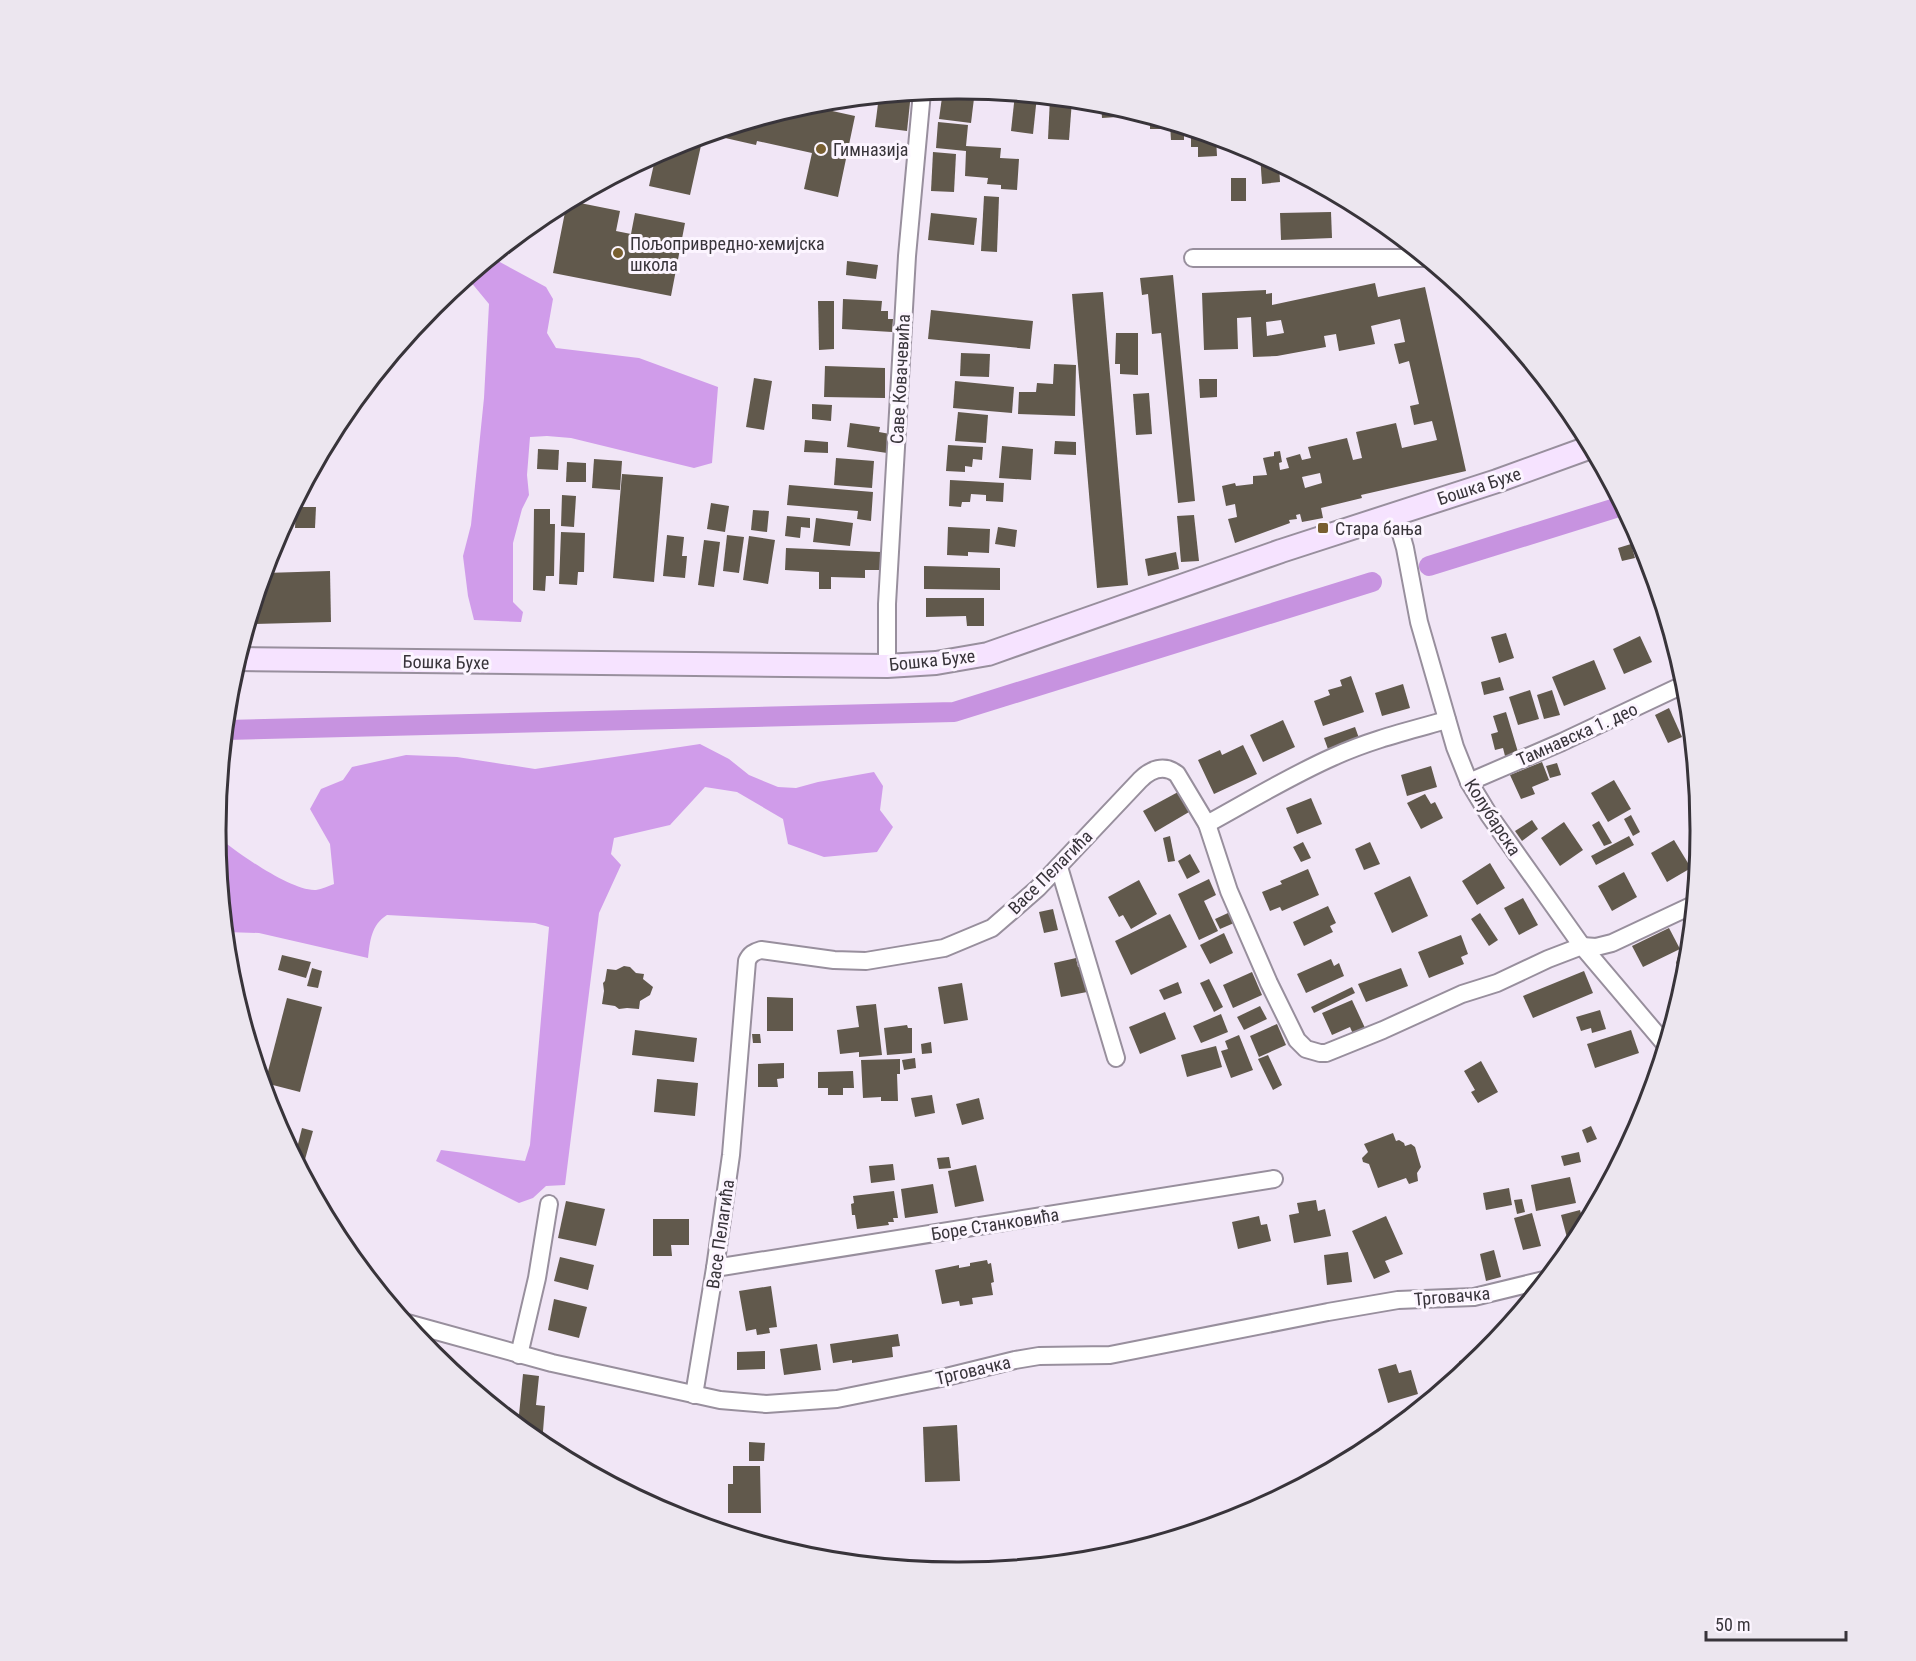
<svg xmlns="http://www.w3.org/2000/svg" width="1916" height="1661" font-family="'Roboto Condensed',sans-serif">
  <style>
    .forest { fill: #d09cea }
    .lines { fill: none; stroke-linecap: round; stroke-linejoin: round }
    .canal { stroke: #c793e0; stroke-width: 20 }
    .building { fill: #61594c; fill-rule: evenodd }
    .street-casing { stroke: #988f9d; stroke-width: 20 }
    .secondary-casing { stroke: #988f9d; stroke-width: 26 }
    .street { stroke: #fff; stroke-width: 16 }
    .secondary { stroke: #f6e3ff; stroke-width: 22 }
    .poi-dot { fill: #785f30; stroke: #fcf5ff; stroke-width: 2 }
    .labels { text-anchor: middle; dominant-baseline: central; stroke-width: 6; stroke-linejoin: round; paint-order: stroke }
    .poi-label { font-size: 18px; fill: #38343a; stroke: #fcf5ff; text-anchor: start }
    .street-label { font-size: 18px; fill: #38343a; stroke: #fcf5ff }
    .rim { fill: none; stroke: #38343a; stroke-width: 3 }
  </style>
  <rect width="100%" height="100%" fill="#f1e6f6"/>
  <g class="forest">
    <polygon points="500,251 498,261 546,287 553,299 547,333 556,348 639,358 718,387 712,463 694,468 571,438 547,436 530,437 527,475 529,495 522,509 513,543 513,602 523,612 521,622 474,620 468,596 463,556 471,525 484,398 489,304 470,281 471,275"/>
    <path d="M700,744L729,759L749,775L778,787L796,788L818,782L874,772L883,786L880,810L893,827L877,852L824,857L788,844L783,819L737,792L705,787L670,825L614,838L611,854L621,865L599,913L565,1185L546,1186L533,1198L519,1203L436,1161L441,1150L525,1161L530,1145L549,927L535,923L387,915C371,925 370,941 368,958L259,933L226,932L216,835C234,851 292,892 316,890C322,889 328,886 334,884L330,844L310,809L321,789L343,780L352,767L406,755L457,757L535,769Z"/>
  </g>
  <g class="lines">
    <g class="canal">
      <polyline points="1429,566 1622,506"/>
      <polyline points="226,730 954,712 1372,582"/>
    </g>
  </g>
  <g class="building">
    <polygon points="958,89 975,90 971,123 939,119 943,90"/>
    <polygon points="911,93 907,131 875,127 879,96"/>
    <polygon points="1015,94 1037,96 1033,134 1011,131"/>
    <polygon points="1050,98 1072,100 1069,140 1048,139"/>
    <polygon points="1101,103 1117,107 1117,117 1102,118"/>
    <polygon points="805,105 855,116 838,197 804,189 812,153 757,141 756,145 712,135 710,143 702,141 690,195 649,186 656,155 674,145"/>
    <polygon points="1150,117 1161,120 1161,129 1150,129"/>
    <polygon points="938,122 968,125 966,146 1001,148 1000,158 1019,159 1017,190 1001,189 1001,185 987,184 988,178 965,176 966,151 936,148"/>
    <polygon points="1170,123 1184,127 1184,140 1171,140"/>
    <polygon points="1191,131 1216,137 1217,156 1198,157 1198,147 1191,147"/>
    <polygon points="1220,138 1242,145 1247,148 1247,152 1235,152 1235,143 1220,143"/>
    <polygon points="933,152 956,154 954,192 931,191"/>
    <polygon points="1260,154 1279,165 1280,182 1262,184"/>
    <rect x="1231" y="178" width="15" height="23"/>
    <polygon points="984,196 999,197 997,252 981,251"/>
    <polygon points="570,201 620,211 616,231 631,234 635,213 685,223 671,296 553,273 567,202"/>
    <polygon points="1331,212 1332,238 1281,240 1280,213"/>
    <polygon points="931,213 977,218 974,245 928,240"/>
    <polygon points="847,261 878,265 876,279 846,275"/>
    <polygon points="1173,275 1195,501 1178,503 1161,333 1152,334 1148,294 1142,295 1140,278"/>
    <path d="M1375,283L1378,297L1425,287L1466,471L1361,495L1362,498L1321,508L1323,518L1302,522L1300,514L1296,515L1297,519L1289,520L1290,523L1235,543L1228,519L1237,517L1235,504L1226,506L1222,486L1235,483L1236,486L1253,484V476L1267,475L1263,458L1274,456V452L1280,451L1282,462L1279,463L1280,470L1289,468L1286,458L1300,454L1302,460L1311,458L1308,447L1347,438L1353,460L1362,458L1356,432L1396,423L1402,448L1437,440L1432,421L1414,425L1410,406L1419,404L1409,361L1399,364L1394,344L1405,342L1400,319L1371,326L1375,344L1339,351L1336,334L1324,336L1326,347L1277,356L1253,357L1251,317L1237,318L1238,349L1204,350L1202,293L1266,290V294L1272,293V305ZM1281,320L1284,333L1267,336L1266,322ZM1320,473L1322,483L1305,488L1302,477Z"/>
    <polygon points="1103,292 1128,585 1097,588 1072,294"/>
    <polygon points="843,299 882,301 881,311 888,311 888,319 893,319 892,332 842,329"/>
    <polygon points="818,301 834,301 834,349 819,350"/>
    <polygon points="931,310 1033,321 1030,349 928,339"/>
    <polygon points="1116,333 1138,333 1138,375 1120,374 1120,364 1115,364"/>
    <polygon points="961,353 990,354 989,377 960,376"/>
    <polygon points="1054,364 1076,365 1075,416 1018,414 1019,392 1036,392 1037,383 1053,384"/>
    <polygon points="825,366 885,368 885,398 824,397"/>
    <polygon points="754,378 772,381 764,430 746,427"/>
    <polygon points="1199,379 1217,379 1217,397 1200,398"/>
    <polygon points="955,381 1014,387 1012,413 953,408"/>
    <polygon points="1149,393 1152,434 1136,435 1133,394"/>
    <polygon points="812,404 832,405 831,421 812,419"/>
    <polygon points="958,412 988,415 986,443 955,441"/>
    <polygon points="850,423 880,427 879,432 890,434 887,453 847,447"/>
    <polygon points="805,440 828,442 828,453 804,452"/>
    <polygon points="1055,441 1076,442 1076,455 1054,454"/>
    <polygon points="948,445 983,447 982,460 973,459 972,467 965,466 965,472 946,471"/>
    <polygon points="1002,446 1033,449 1031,480 999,478"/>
    <polygon points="538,449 559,450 558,470 537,469"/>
    <polygon points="836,458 874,461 872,488 834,485"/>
    <polygon points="594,459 622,461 620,490 592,488"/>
    <polygon points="567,462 586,463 586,482 566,482"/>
    <polygon points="622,474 663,477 654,582 613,578"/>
    <polygon points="950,480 1004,483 1003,502 986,501 986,495 971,494 970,502 962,502 961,507 949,506"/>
    <polygon points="789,485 873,492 871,521 857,519 858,511 787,505"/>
    <polygon points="562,495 576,496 574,527 561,526"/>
    <polygon points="711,503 729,506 725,532 707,529"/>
    <polygon points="296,507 316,507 315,528 295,528"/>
    <polygon points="534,509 550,509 550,524 555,524 554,576 546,576 545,591 533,590"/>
    <polygon points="753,510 769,511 767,532 751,530"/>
    <polygon points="1194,515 1199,561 1181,562 1177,516"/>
    <polygon points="787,516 810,518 810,528 801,527 800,538 785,536"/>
    <polygon points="816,518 853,523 850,546 813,542"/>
    <polygon points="948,527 990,529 989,553 968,552 968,556 947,555"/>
    <polygon points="998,527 1017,530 1015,547 995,544"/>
    <polygon points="561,532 585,533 584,572 578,572 577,585 559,584"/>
    <polygon points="667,535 684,537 682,556 687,556 685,578 663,576"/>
    <polygon points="727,535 744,537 739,573 723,571"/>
    <polygon points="749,536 775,540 768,584 743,580"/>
    <polygon points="704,540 720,542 714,587 698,585"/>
    <polygon points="1631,544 1635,558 1622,561 1618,548"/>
    <polygon points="786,548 881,552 881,570 865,570 865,578 831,577 831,589 819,589 819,572 785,570"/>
    <polygon points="1176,552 1179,569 1148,576 1145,559"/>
    <polygon points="924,566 1000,568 1000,590 924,589"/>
    <polygon points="330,571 331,622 249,624 265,573"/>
    <polygon points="926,598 984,598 984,626 967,626 966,616 926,617"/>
    <polygon points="1506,633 1514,658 1499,663 1491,637"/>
    <polygon points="1640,636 1652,662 1624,674 1613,649"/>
    <polygon points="1594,660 1606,689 1564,706 1552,677"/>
    <polygon points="1351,676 1364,712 1323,726 1314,701 1330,695 1328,690 1342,686 1340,680"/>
    <polygon points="1500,677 1504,690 1484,695 1481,682"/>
    <polygon points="1403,684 1410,708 1382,716 1375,693"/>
    <polygon points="1530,690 1539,719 1518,725 1509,697"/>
    <polygon points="1552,690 1560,715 1544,719 1537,695"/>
    <polygon points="1669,708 1682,737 1668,743 1655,715"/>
    <polygon points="1506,712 1518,752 1505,756 1503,748 1495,750 1491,734 1498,732 1493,716"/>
    <polygon points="1283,720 1295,747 1263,762 1250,735"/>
    <polygon points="1355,727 1360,741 1329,752 1324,738"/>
    <polygon points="1243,745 1257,774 1214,794 1198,760 1220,750 1222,755"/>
    <polygon points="1542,762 1549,780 1532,787 1535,794 1521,799 1510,775"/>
    <polygon points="1557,763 1561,775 1550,778 1546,766"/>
    <polygon points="1431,766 1437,787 1407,796 1401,775"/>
    <polygon points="1614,780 1631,809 1608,822 1591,793"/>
    <polygon points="1178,792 1189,812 1155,832 1143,811"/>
    <polygon points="1425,794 1431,804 1435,802 1443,818 1421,829 1407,803"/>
    <polygon points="1311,798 1322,824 1297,834 1286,808"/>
    <polygon points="1631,815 1640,832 1633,836 1624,819"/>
    <polygon points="1532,820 1538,829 1522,841 1515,831"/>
    <polygon points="1599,821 1612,843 1604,846 1592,825"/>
    <polygon points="1564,822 1583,850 1560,866 1541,838"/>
    <polygon points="1170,836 1175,861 1168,862 1163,838"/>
    <polygon points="1629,836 1634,845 1596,865 1591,856"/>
    <polygon points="1674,840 1691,868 1667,882 1651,853"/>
    <polygon points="1303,842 1311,858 1301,862 1293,847"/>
    <polygon points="1370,842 1380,864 1364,870 1355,849"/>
    <polygon points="1190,854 1200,872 1187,879 1178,861"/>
    <polygon points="1490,863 1505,888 1477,905 1462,881"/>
    <polygon points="1308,869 1319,895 1282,911 1280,907 1270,911 1262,892 1282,884 1280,881"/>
    <polygon points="1624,872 1637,897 1612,911 1598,886"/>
    <polygon points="1410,876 1428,916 1392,933 1374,893"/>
    <polygon points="1209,879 1216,895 1204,901 1218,931 1199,940 1178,894"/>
    <polygon points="1139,880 1157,914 1131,929 1123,915 1119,917 1108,897"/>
    <polygon points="1523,898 1538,925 1519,935 1504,908"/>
    <polygon points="1328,906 1336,923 1330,926 1333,932 1304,946 1293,922"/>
    <polygon points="1053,909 1058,930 1044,933 1039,912"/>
    <polygon points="1228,913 1234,923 1220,929 1215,919"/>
    <polygon points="1480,913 1498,940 1489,946 1471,919"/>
    <polygon points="1170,914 1187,947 1131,975 1115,941"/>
    <polygon points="1669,928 1680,949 1643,967 1632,946"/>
    <polygon points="1224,933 1233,953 1210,964 1200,945"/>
    <polygon points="1461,935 1468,954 1461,957 1464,964 1429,978 1418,952"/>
    <polygon points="1689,947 1686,971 1679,969 1676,963 1679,953"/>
    <polygon points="282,955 311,962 306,978 278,970"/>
    <polygon points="1076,958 1078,967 1082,966 1087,992 1061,997 1054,963"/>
    <polygon points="1331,959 1334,966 1339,963 1344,976 1306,993 1297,974"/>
    <polygon points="624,966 630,967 636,973 644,974 643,979 653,987 650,995 640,1001 639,1009 627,1008 619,1009 615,1006 602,1004 604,991 603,983 605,981 607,969 616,970"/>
    <polygon points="312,968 322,971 318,988 307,986"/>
    <polygon points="1401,968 1408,986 1366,1002 1358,984"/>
    <polygon points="1584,971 1593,993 1533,1018 1523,996"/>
    <polygon points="1252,972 1262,995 1233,1008 1223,985"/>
    <polygon points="1209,979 1223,1007 1214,1012 1200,983"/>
    <polygon points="1178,982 1182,993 1164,1000 1159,990"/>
    <polygon points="962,983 968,1020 944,1024 938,987"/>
    <polygon points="1352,987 1355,993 1314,1013 1311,1007"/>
    <polygon points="767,997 793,998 793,1031 767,1031"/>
    <polygon points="287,998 322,1007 300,1092 265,1083"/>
    <polygon points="1352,1000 1365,1028 1353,1034 1350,1027 1332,1035 1322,1013"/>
    <polygon points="876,1004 882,1055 859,1057 859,1052 840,1054 837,1030 859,1027 856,1006"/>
    <polygon points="1260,1006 1267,1019 1244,1030 1237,1017"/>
    <polygon points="1600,1010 1606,1029 1592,1033 1591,1028 1581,1031 1576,1017"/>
    <polygon points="1165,1012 1176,1039 1140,1054 1129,1027"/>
    <polygon points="1221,1014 1228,1032 1201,1043 1193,1026"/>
    <polygon points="1277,1024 1286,1045 1259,1057 1250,1036"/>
    <polygon points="907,1025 908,1028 912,1028 912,1053 887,1055 884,1028"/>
    <polygon points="635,1030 697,1038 694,1062 632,1055"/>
    <polygon points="1631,1030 1639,1053 1595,1068 1587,1044"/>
    <polygon points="752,1034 760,1034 761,1043 753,1043"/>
    <polygon points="1239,1035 1253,1070 1231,1078 1221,1051 1228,1049 1225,1041"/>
    <polygon points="931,1042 932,1053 922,1054 921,1044"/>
    <polygon points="1216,1046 1222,1067 1187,1077 1181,1055"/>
    <polygon points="1268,1055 1282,1085 1273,1090 1258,1059"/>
    <polygon points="915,1058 916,1068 904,1070 902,1060"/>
    <polygon points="900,1059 900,1074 897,1074 898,1101 881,1101 881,1097 863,1098 861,1060"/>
    <polygon points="1481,1061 1498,1092 1478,1103 1471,1092 1475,1090 1464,1071"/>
    <polygon points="784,1063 784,1078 777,1079 778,1087 758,1087 758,1064"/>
    <polygon points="853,1071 854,1088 843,1088 843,1095 828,1095 828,1088 818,1088 818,1072"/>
    <polygon points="657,1079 698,1083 695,1116 654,1112"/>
    <polygon points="932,1095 935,1113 915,1117 911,1098"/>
    <polygon points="979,1098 984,1119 962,1125 956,1104"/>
    <polygon points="1591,1126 1597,1139 1587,1143 1582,1130"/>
    <polygon points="302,1128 313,1131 302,1170 295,1156"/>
    <polygon points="1393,1133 1396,1141 1399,1140 1404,1143 1405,1146 1411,1144 1415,1147 1421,1167 1417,1173 1418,1181 1409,1184 1406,1178 1378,1188 1369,1164 1363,1162 1362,1158 1368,1152 1364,1144"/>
    <polygon points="1579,1152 1581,1162 1564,1166 1561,1156"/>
    <polygon points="949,1157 951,1168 939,1169 937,1158"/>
    <polygon points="893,1164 895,1180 871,1183 869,1166"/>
    <polygon points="976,1165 984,1201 955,1207 948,1171"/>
    <polygon points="1570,1177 1576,1203 1536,1211 1531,1185"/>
    <polygon points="933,1184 938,1213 905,1218 901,1189"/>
    <polygon points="1509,1188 1512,1205 1486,1210 1483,1193"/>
    <polygon points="894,1191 898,1218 893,1218 894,1222 888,1222 889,1225 857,1229 855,1215 852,1215 851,1204 854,1203 853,1196"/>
    <polygon points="1522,1199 1525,1212 1517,1214 1514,1200"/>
    <polygon points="1316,1200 1318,1211 1325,1209 1331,1236 1294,1243 1289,1215 1299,1213 1297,1203"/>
    <polygon points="566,1201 605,1209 596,1246 558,1238"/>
    <polygon points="1580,1210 1584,1225 1570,1249 1561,1215"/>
    <polygon points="1532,1213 1541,1246 1523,1250 1514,1218"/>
    <polygon points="1259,1216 1261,1225 1267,1224 1271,1241 1238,1249 1232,1222"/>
    <polygon points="1386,1216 1403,1254 1385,1261 1390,1272 1374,1279 1352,1231"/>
    <polygon points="653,1219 689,1219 689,1245 671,1245 672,1256 653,1256"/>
    <polygon points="1494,1250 1501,1277 1486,1281 1480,1254"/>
    <polygon points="1348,1252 1352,1282 1327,1285 1324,1255"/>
    <polygon points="560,1257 594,1265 588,1290 554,1281"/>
    <polygon points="987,1260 988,1264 991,1263 994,1282 991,1283 993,1295 972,1298 973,1304 960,1306 959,1301 942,1304 935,1270 959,1265 959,1268 970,1266 970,1263"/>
    <polygon points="771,1286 777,1327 769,1328 770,1333 757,1335 756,1329 746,1331 739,1291"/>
    <polygon points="554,1299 587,1307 579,1338 548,1330"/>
    <polygon points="898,1334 900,1346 892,1347 893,1357 852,1363 852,1360 833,1363 830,1344"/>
    <polygon points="817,1344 821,1370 784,1375 780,1349"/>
    <polygon points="765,1351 765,1369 737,1370 737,1352"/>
    <polygon points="1482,1356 1469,1366 1461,1373 1459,1361"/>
    <polygon points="1396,1364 1399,1373 1411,1370 1418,1394 1388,1403 1378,1369"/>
    <polygon points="523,1374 539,1376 536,1405 545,1406 542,1444 518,1425"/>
    <polygon points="1407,1417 1387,1433 1384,1424"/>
    <polygon points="957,1425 960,1481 925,1482 923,1427"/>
    <polygon points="749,1442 765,1443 764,1461 749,1461"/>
    <polygon points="733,1466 760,1466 761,1513 728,1513 728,1484 733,1484"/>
  </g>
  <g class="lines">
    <g class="street-casing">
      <g id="street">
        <polyline points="1193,258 1424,258"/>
        <polyline points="1395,513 1405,548 1419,622 1455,747 1469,782 1489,815 1582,946 1665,1044"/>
        <polyline points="887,666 887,604 907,256 922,92"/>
        <polyline points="1469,782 1562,742 1685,684"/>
        <path d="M1207,824C1249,801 1290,776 1333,757C1370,740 1408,731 1447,720"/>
        <polyline points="1059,867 1116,1058"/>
        <polyline points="715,1268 1274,1179"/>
        <polyline points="407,1323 552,1363 720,1400 766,1404 837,1399 946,1377 1015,1360 1039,1356 1110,1355 1328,1312 1398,1300 1474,1297 1544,1280"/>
        <polyline points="519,1355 537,1278 549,1204"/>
        <path d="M694,1395L715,1268L731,1155L747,961C750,954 754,952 761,950L834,960L866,961L944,948L992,928L1038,888L1140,780C1151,769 1164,764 1177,774L1207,824L1229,891L1269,983L1297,1040L1306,1049L1320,1053H1326L1383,1030L1462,994L1497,983L1548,959L1582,946L1596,947L1612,943L1693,905"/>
      </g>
    </g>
    <g class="secondary-casing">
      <polyline id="secondary" points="238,659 887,666 936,663 988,654 1281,551 1497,481 1591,447"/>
    </g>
    <use href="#street" class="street"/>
    <use href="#secondary" class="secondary"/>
  </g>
  <g class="poi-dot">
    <circle cx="821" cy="149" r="6"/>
    <circle cx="618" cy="253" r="6"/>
    <rect x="1317" y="522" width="12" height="12" rx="3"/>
  </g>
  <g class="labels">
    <g class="poi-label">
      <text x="833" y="149">Гимназија</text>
      <text x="630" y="243">Пољопривредно-хемијска<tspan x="630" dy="21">школа</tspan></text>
      <text x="1335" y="528">Стара бања</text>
    </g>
    <g class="street-label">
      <text transform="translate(900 379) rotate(-87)">Саве Ковачевића</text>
      <text transform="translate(1479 486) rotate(-18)">Бошка Бухе</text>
      <text transform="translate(932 660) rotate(-6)">Бошка Бухе</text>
      <text transform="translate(446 662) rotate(1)">Бошка Бухе</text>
      <text transform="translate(1577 734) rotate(-24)">Тамнавска 1. део</text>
      <text transform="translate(1493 817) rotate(57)">Колубарска</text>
      <text transform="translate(1050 872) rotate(-45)">Васе Пелагића</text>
      <text transform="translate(995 1224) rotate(-9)">Боре Станковића</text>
      <text transform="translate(720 1234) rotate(-82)">Васе Пелагића</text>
      <text transform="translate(1452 1296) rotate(-5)">Трговачка</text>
      <text transform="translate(973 1370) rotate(-13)">Трговачка</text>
    </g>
  </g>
  <path d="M0 0H1916V1661H0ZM957 99H959A731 731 0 0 1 1690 830V831A731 731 0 0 1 959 1562H957A731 731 0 0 1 226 831V830A731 731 0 0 1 957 99Z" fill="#ece6ef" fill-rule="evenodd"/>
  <path class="rim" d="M957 99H959A731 731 0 0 1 1690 830V831A731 731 0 0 1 959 1562H957A731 731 0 0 1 226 831V830A731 731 0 0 1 957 99Z"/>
  <path d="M1706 1631v9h140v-9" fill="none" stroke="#38343a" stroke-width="3"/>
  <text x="1715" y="1631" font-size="18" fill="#38343a" stroke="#fcf5ff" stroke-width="4.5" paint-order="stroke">50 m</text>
</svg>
